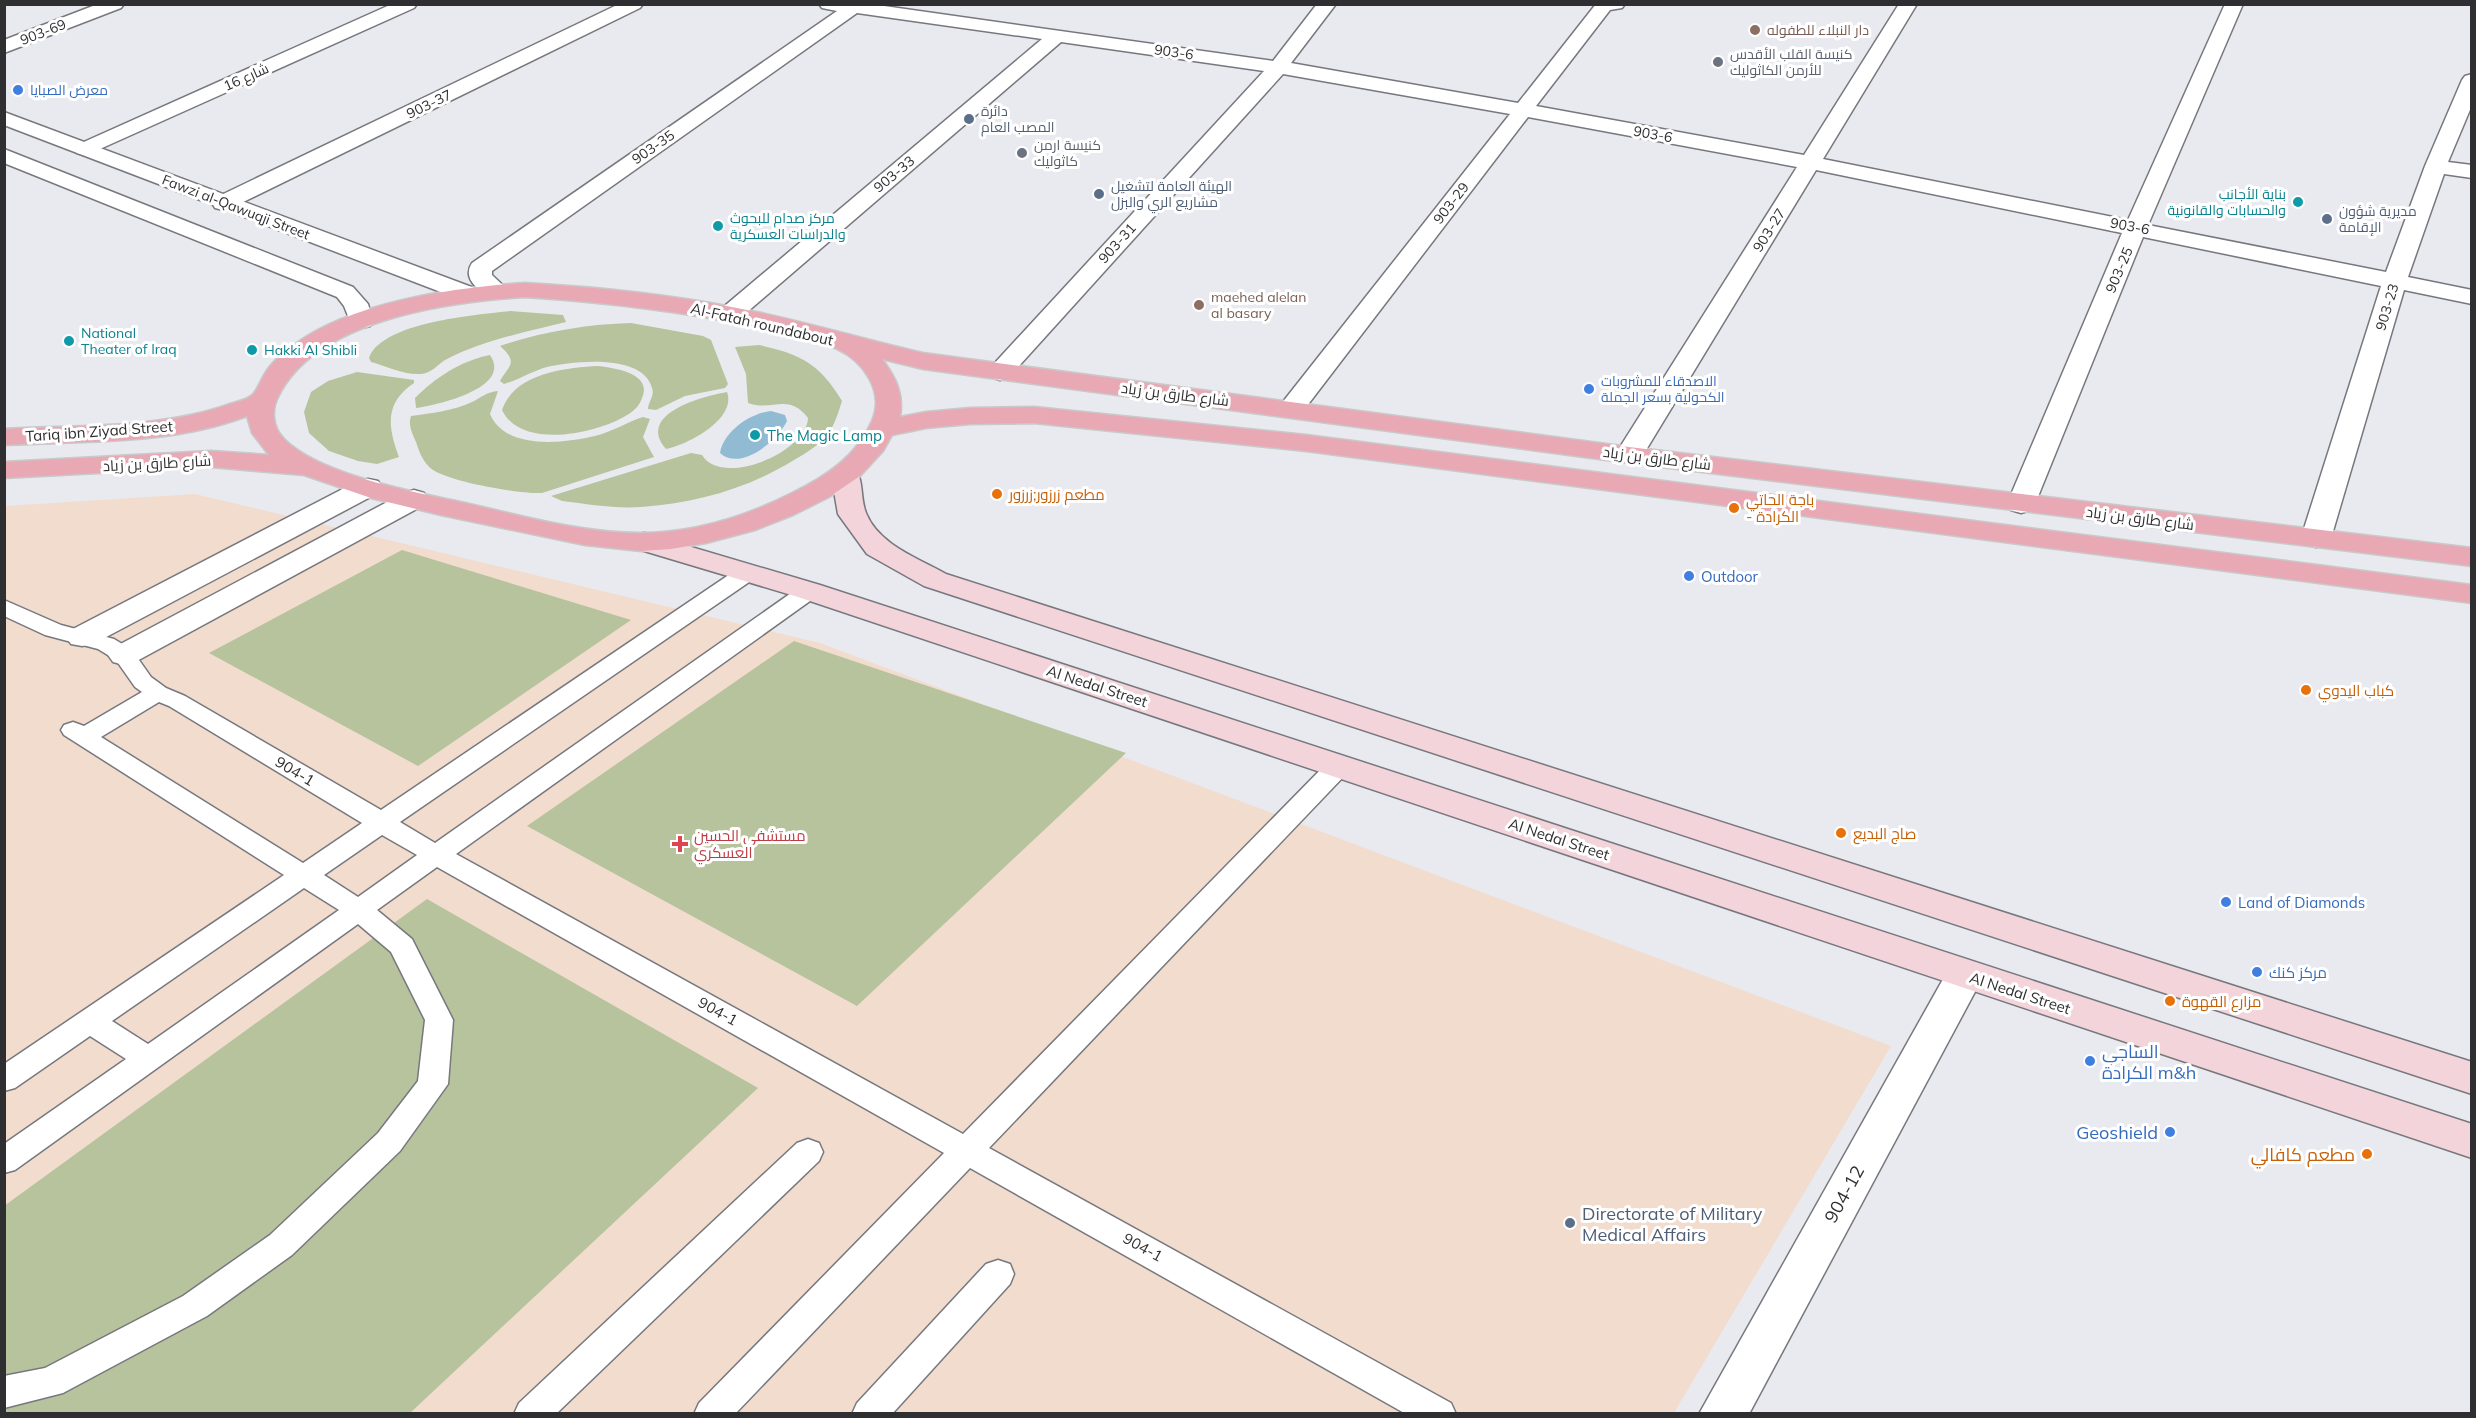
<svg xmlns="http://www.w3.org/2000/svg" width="2476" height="1418" font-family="Mulish,Cairo,sans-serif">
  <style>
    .medical { fill: #f2dcce }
    .green { fill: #b6c39c }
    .water { fill: #91bad3 }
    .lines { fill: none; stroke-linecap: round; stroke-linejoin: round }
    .service-casing { stroke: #77787d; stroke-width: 3 }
    .minor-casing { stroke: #77787d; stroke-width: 3 }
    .tertiary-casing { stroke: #77787d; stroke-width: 3 }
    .secondary-casing { stroke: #77787d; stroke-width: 3 }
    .primary-casing { stroke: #c9c9c9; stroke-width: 3 }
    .service { fill: #fff; fill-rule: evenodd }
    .minor { fill: #fff; fill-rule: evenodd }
    .tertiary { fill: #fff; fill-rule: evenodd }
    .secondary { fill: #f3d4da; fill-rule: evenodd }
    .primary { fill: #e8a9b4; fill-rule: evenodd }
    .education-dot { fill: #8d6e63; stroke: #fff; stroke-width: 2 }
    .worship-dot { fill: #6b7280; stroke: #fff; stroke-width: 2 }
    .shop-dot { fill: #3f7fe0; stroke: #fff; stroke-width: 2 }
    .service-dot { fill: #5c6f8a; stroke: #fff; stroke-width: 2 }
    .culture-dot { fill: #0f9aa8; stroke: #fff; stroke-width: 2 }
    .food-dot { fill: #e8710a; stroke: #fff; stroke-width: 2 }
    .health-dot { fill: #e0444e; stroke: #fff; stroke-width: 2 }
    .labels { text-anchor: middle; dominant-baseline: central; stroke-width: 6; stroke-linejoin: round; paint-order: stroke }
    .far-education-label { font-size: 14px; fill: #785e54; stroke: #fff; text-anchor: start }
    .far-street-label { font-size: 14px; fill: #2f2f31; stroke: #fff }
    .far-worship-label { font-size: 14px; fill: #5b616d; stroke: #fff; text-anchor: start }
    .far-shop-label { font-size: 14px; fill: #366cbe; stroke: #fff; text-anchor: start }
    .far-service-label { font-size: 14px; fill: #4e5e75; stroke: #fff; text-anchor: start }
    .far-culture-label { font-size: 14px; fill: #0d838f; stroke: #fff; text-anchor: start }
    .street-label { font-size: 15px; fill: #2f2f31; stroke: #fff }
    .culture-label { font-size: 15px; fill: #0d838f; stroke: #fff; text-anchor: start }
    .food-label { font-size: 15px; fill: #c56008; stroke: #fff; text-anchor: start }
    .shop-label { font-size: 15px; fill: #366cbe; stroke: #fff; text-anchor: start }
    .health-label { font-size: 15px; fill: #be3a42; stroke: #fff; text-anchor: start }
    .near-shop-label { font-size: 18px; fill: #366cbe; stroke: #fff; text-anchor: start }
    .near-food-label { font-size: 18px; fill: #c56008; stroke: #fff; text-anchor: end }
    .near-street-label { font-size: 18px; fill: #2f2f31; stroke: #fff }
    .near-service-label { font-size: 18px; fill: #4e5e75; stroke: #fff; text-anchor: start }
  </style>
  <rect width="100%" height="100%" fill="#e9eaf0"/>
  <polygon class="medical" points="195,494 820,643 1891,1046 1674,1413 5,1414 5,506"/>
  <g class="green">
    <path d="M510,311L563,315L566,322C526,332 484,340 447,359C437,364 432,374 420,374C404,375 386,366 371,362L369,358C382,322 476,315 510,311Z"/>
    <path d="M631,323L703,336L711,340L728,384L725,388L685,396L656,410L648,409C648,402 655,396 652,388C643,353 573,361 547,367C532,371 519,380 504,384L500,381C509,365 519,363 500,346C541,332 588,324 631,323Z"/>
    <path d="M759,345C801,354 820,364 842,401C838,413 835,425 827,435C819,445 805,454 794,460C747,489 695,503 641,507C615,509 588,504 562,501L551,496L691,453L702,455C722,488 807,452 808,418C788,392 773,412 748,403L746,374L735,347Z"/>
    <path d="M490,355C513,388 437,405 416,408L415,398C435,378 460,361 490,355Z"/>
    <path d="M598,366C614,368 653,373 642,398C640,405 634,411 627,415C597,434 521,450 502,410C515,373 564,368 598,366Z"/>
    <path d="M357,372L414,380V383C384,403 388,427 399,457L377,464L358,461L329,451L309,433L304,412L311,392L328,381Z"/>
    <path d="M498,391L490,414C506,451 564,443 595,436C612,432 627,422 643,417L650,419L643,437L654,457L542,493C519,494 451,482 433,470C424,464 419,452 416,442C412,433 408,425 411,416C431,413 454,411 472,402C482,397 487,392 498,391Z"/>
    <path d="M727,392C737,419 687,445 666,449C635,414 703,396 727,392Z"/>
    <polygon points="402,550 631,620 418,766 209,653"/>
    <polygon points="794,641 1126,753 857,1006 527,826"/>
    <polygon points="427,899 758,1088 410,1413 5,1413 4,1206"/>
  </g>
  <path class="water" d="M771,411L785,415L787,421C778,440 741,472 720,453C723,432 750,413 771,411Z"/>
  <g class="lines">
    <g class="service-casing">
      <g id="service">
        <path d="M747,566L755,568L758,573L755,578L400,822L435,843L801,586L809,584L817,586L820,591L817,596L456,854L963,1134L1330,760L1339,758L1348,760L1351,766L1348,772L989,1148L1451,1403L1456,1414H1406L970,1168L735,1414H694L699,1403L944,1153L437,867L377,910L412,939L453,1020L448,1084L400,1151L292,1255L207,1316L63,1393L4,1408V1376L45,1368L183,1296L270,1235L378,1133L418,1081L425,1020L391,952L358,924L15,1170L4,1173V1144L126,1059L90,1036L15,1088L4,1091V1064L284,875L64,735L61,730L64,725L73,722L84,726L142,692L135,687L116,660L98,649L45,635L4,616V600L61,625L114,639L132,650L151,677L166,688L185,696L381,810L739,568ZM159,702L169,706L362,823L303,863L101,737ZM382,835L417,855L358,897L324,875ZM304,888L339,910L148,1044L112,1021Z"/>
        <polygon points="808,1139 819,1143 823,1152 819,1161 556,1414 514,1414 519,1403 797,1143"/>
        <polygon points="998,1260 1010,1264 1014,1274 1010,1284 892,1414 852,1414 857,1403 986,1264"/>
      </g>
    </g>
    <g class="minor-casing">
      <g id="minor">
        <polygon points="98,4 124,4 121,8 4,53 4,40"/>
        <polygon points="392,4 417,4 414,8 91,153 84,155 77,153 74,149 77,145"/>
        <polygon points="619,4 643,4 640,8 231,208 223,210 215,208 212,203 215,198"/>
        <path d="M819,4H870L1273,61L1317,4H1336L1291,63L1518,103L1596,4H1625L1622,8L1610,10L1536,106L1804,155L1899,4H1917L1823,159L2128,220L2225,4H2243L2148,225L2386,272L2425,166L2462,80L2465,76L2472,74V105L2448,162L2472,165V178L2444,174L2408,277L2472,290V304L2404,290L2331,538L2326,544L2316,547L2306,544L2301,538L2381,286L2143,237L2035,504L2031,510L2021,513L2011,510L2007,504L2122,233L1816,170L1643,455L1639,461L1629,463L1619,461L1615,455L1797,167L1528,117L1300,415L1291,417L1282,415L1278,409L1282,403L1510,114L1283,74L1009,377L1000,380L991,377L987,372L991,367L1264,71L1061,42L739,319L730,321L721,319L718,314L721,309L1042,39L857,13L492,271V275L509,291L505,296C489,300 459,282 472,263L837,11L822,8Z"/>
        <polygon points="368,479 378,481 382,487 378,493 93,644 82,646 71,644 66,637 71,630 358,481"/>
        <polygon points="414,490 424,493 428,499 424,505 135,662 124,665 113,662 108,655 113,648 404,493"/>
        <polygon points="1965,961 1979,965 1984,975 1749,1414 1699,1414 1951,965"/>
      </g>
    </g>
    <g class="tertiary-casing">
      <g id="tertiary">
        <polygon points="4,112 477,289 480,294 477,299 468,301 459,299 4,125"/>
        <polygon points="4,149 353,287 368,304 373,321 370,326 361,328 352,326 344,306 337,297 4,163"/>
      </g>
    </g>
    <g class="secondary-casing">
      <g id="secondary">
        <path d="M845,466L855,468C864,481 860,498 866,513C879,545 918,558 946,574L2472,1062V1094L924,586L867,554L838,514L831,474L835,468Z"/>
        <polygon points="644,533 820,585 2472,1124 2472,1158 798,597 634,548 629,542 634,536"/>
      </g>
    </g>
    <g class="primary-casing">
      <path id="primary" d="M525,283C596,287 667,294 737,308C800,320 861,339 923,353L1629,447L2472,548V566L1629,463L923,369L882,359C896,378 904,394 900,417L926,412L970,408L1034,407L1306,435L2472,585V603L1306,451L1034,423L970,424L926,428L892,435L883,451L860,476L829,497L793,515L755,530L706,543L671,549L641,551L585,545L441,515L371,498L304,475L211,467L4,478V462L211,451L269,455L252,433L247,416C171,445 84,441 4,445V429C76,425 162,429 230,404C236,402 246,400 251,396C258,391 262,376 268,369C274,360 286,351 294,345C351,302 456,287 525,283ZM525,297C603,302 680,311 757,327C783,333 812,337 837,349C863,361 885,391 872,421C857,456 825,477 792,493C745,517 693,533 640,533C577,533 512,513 451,500C404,490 318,473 284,439C272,427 271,409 279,395C318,319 449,302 525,297Z"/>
    </g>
    <use href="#service" class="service"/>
    <use href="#minor" class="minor"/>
    <use href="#tertiary" class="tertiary"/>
    <use href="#secondary" class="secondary"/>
    <use href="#primary" class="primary"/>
  </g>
  <g class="education-dot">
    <circle cx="1755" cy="30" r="6"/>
    <circle cx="1199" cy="305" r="6"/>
  </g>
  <g class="worship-dot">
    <circle cx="1718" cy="62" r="6"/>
    <circle cx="1022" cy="153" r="6"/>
  </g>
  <g class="shop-dot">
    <circle cx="18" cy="90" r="6"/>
    <circle cx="1589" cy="389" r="6"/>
    <circle cx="1689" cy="576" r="6"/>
    <circle cx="2226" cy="902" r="6"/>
    <circle cx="2257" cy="972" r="6"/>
    <circle cx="2090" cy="1061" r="6"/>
    <circle cx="2170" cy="1132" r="6"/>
  </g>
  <g class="service-dot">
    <circle cx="969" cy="119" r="6"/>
    <circle cx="1099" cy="194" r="6"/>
    <circle cx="2327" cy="219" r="6"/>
    <circle cx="1570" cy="1223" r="6"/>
  </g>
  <g class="culture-dot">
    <circle cx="2298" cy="202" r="6"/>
    <circle cx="718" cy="226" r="6"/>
    <circle cx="69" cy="341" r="6"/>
    <circle cx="252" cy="350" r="6"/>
    <circle cx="755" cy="435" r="6"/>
  </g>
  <g class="food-dot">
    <circle cx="997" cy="494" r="6"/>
    <circle cx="1734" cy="508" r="6"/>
    <circle cx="2306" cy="690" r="6"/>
    <circle cx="1841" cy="833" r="6"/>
    <circle cx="2170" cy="1001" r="6"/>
    <circle cx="2367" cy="1154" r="6"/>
  </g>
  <path class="health-dot" d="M677 835h6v6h6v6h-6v6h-6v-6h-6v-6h6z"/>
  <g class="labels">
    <g class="far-education-label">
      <text x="1767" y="30">دار النبلاء للطفوله</text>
      <text x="1211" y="297">maehed alelan<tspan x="1211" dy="16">al basary</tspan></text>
    </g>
    <g class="far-street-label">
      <text transform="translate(43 32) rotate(-21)">903-69</text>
      <text transform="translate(1174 52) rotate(8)">903-6</text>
      <text transform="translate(246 77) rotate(-24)">شارع 16</text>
      <text transform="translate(429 104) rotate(-26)">903-37</text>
      <text transform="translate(1653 134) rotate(10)">903-6</text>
      <text transform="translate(653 147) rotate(-35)">903-35</text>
      <text transform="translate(894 174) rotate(-40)">903-33</text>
      <text transform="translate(1451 203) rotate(-52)">903-29</text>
      <text transform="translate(236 207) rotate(21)">Fawzi al-Qawuqji Street</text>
      <text transform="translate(2130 226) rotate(11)">903-6</text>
      <text transform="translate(1769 230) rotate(-58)">903-27</text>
      <text transform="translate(1117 243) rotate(-48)">903-31</text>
      <text transform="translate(2119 270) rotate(-67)">903-25</text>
      <text transform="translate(2387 307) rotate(-73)">903-23</text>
    </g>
    <g class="far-worship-label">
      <text x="1730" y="54">كنيسة القلب الأقدس<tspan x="1730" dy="16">للأرمن الكاثوليك</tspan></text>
      <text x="1034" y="145">كنيسة ارمن<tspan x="1034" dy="16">كاثوليك</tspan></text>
    </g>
    <g class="far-shop-label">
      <text x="30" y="90">معرض الصبايا</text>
      <text x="1601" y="381">الاصدقاء للمشروبات<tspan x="1601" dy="16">الكحولية بسعر الجملة</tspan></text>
    </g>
    <g class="far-service-label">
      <text x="981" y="111">دائرة<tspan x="981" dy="16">المصب العام</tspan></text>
      <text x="1111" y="186">الهيئة العامة لتشغيل<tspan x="1111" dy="16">مشاريع الري والبزل</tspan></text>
      <text x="2339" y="211">مديرية شؤون<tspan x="2339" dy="16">الإقامة</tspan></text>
    </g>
    <g class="far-culture-label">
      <text x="2286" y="194" text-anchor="end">بناية الأجانب<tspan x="2286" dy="16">والحسابات والقانونية</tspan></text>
      <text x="730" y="218">مركز صدام للبحوث<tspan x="730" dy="16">والدراسات العسكرية</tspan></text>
      <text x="81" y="333">National<tspan x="81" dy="16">Theater of Iraq</tspan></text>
      <text x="264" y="350">Hakki Al Shibli</text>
    </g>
    <g class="street-label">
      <text transform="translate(762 324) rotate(13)">Al-Fatah roundabout</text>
      <text transform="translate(1175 394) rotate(7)">شارع طارق بن زياد</text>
      <text transform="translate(99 431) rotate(-4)">Tariq ibn Ziyad Street</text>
      <text transform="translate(1657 458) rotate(7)">شارع طارق بن زياد</text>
      <text transform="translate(157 463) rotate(-3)">شارع طارق بن زياد</text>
      <text transform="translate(2140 518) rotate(7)">شارع طارق بن زياد</text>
      <text transform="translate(1097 686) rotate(18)">Al Nedal Street</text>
      <text transform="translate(295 771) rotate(31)">904-1</text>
      <text transform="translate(1559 839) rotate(18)">Al Nedal Street</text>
      <text transform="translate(2020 993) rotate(18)">Al Nedal Street</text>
      <text transform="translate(718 1011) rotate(29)">904-1</text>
      <text transform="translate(1143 1247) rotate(29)">904-1</text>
    </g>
    <g class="culture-label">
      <text x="767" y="435">The Magic Lamp</text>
    </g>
    <g class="food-label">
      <text x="1009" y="494">مطعم زرزور;زرزور</text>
      <text x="1746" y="499">باجة الحاتي<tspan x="1746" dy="17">- الكرادة</tspan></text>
      <text x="2318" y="690">كباب اليدوي</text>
      <text x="1853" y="833">صاج البديع</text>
      <text x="2182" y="1001">مزارع القهوة</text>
    </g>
    <g class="shop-label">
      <text x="1701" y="576">Outdoor</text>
      <text x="2238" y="902">Land of Diamonds</text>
      <text x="2269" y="972">مركز كنك</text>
    </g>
    <g class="health-label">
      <text x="694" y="835">مستشفى الحسين<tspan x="694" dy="17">العسكري</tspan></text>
    </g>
    <g class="near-shop-label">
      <text x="2102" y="1051">الساجي<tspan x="2102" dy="21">الكرادة m&amp;h</tspan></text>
      <text x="2158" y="1132" text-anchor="end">Geoshield</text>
    </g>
    <g class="near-food-label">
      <text x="2355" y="1154">مطعم كافالي</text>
    </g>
    <g class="near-street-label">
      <text transform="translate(1844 1194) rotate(-61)">904-12</text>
    </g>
    <g class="near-service-label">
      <text x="1582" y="1213">Directorate of Military<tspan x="1582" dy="21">Medical Affairs</tspan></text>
    </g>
  </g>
  <rect width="2476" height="1418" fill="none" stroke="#2f2f31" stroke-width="12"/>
</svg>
